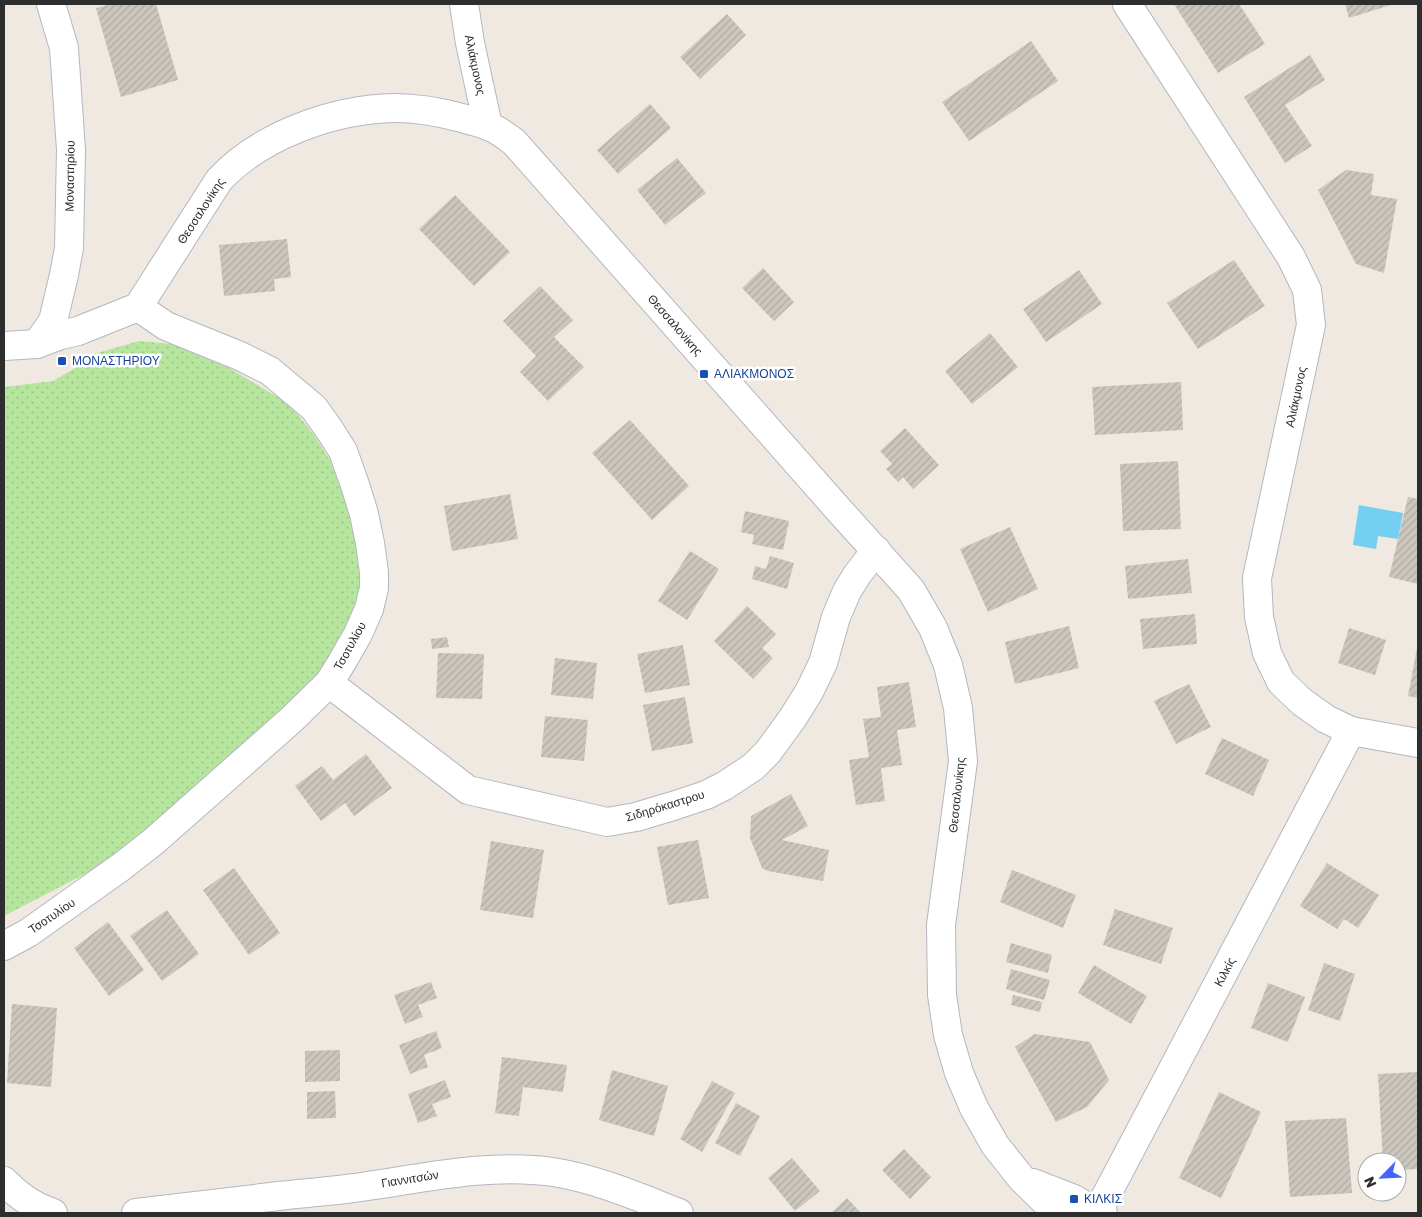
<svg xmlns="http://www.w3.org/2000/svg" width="1422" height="1217" font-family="Rubik,sans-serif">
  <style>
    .park { fill: url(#park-dots) }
    .water { fill: #75cff0 }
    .building { fill: url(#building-hatch) }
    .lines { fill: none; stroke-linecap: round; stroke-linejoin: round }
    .minor-casing { stroke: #b4b7c1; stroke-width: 30 }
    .tertiary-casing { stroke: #b4b7c1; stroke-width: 30 }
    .minor { stroke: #fff; stroke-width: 28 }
    .tertiary { stroke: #fff; stroke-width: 28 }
    .transit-dot { fill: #1a4fb4; stroke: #fff; stroke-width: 2 }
    .labels { text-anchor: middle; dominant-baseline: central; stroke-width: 5; stroke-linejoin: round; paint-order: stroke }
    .street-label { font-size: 12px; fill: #2e2e2e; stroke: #fff }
    .transit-label { font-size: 12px; fill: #164399; stroke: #fff; text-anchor: start }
  </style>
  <defs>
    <pattern id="park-dots" width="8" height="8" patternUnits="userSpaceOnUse" patternTransform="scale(1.25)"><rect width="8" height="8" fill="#b6e59e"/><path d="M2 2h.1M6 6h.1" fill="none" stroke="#9dc588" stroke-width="1.8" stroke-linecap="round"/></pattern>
    <pattern id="building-hatch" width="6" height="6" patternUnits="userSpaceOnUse" patternTransform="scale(1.25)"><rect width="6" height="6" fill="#cbc7bf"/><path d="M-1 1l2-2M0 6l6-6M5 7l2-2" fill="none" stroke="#afaba4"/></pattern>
  </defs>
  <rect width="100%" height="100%" fill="#efe9e1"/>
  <polygon class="park" points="139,341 171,344 229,368 289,404 315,436 331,462 348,509 355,534 361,595 351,622 314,685 112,860 4,916 4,387 53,381 84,363 94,354"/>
  <polygon class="water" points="1359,505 1403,513 1398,539 1378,536 1376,549 1353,545"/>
  <g class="building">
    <polygon points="112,4 156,4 178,80 121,97 96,8"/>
    <polygon points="1174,4 1239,4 1265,44 1218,73"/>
    <polygon points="1345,4 1394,4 1349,18"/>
    <polygon points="727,14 746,35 700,79 680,57"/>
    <polygon points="1031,41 1058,81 969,141 942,102"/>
    <polygon points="1310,55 1325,80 1285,105 1312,146 1285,163 1244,97"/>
    <polygon points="650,104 671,128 618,174 597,150"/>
    <polygon points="677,158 706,193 665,225 637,190"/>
    <polygon points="1346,170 1374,174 1371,195 1397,199 1384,273 1356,264 1318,190"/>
    <polygon points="455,195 510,252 474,286 419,229"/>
    <polygon points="287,239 291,277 274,279 275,291 224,296 219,245"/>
    <polygon points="1234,260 1265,306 1198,349 1167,303"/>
    <polygon points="763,268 794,302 774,321 742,288"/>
    <polygon points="1079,270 1102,304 1046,342 1023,309"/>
    <polygon points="540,286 573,320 554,337 584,367 548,401 520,372 536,356 503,321"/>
    <polygon points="990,333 1018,367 972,404 945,371"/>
    <polygon points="1181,382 1183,430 1095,435 1092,387"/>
    <polygon points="630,420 689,486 652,520 592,453"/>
    <polygon points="905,428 939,465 913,489 903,477 898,482 886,469 892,464 880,451"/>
    <polygon points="1178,461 1181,529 1123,531 1120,464"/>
    <polygon points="510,494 518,539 452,551 444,506"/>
    <polygon points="1408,497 1418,499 1418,584 1389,577"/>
    <polygon points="745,511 789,521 783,550 752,544 754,535 741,532"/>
    <polygon points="1010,527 1038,589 988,612 960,549"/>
    <polygon points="690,551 719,569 687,620 658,601"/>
    <polygon points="770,556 794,563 787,589 752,579 755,566 766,569"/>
    <polygon points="1188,559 1192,593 1128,599 1125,566"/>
    <polygon points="747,606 776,634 762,648 773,658 753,679 714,641"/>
    <polygon points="1195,614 1197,644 1143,649 1140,619"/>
    <polygon points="1069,626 1079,668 1015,684 1005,642"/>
    <polygon points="1349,628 1386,640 1375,675 1338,663"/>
    <polygon points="447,637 449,647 432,649 431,639"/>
    <polygon points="683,645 690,685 645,693 637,654"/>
    <polygon points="1417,648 1418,648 1418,698 1408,696"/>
    <polygon points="438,653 484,654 482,699 436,698"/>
    <polygon points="555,658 597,663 593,699 551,695"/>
    <polygon points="909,682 916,727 897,730 902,765 881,768 885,801 856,805 849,760 869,757 863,719 881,717 877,687"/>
    <polygon points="1189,684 1211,727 1176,744 1154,701"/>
    <polygon points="685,697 693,743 652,751 643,705"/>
    <polygon points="545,716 588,720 584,761 541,757"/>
    <polygon points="1222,738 1269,760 1253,796 1205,774"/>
    <polygon points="366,754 392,788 354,816 345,803 321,821 295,786 322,766 333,780"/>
    <polygon points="791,794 808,826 782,840 829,850 823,881 768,871 762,868 750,838 751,816"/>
    <polygon points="698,840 709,898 668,905 657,847"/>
    <polygon points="491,841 544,850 533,918 480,910"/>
    <polygon points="1327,863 1379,895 1358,928 1344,919 1337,929 1300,906"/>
    <polygon points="234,868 280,933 249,955 203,890"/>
    <polygon points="1012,870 1076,895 1063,928 1000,902"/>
    <polygon points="1115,909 1173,928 1161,964 1103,945"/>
    <polygon points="167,910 199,954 162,981 130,936"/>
    <polygon points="108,922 144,970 109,996 74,948"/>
    <polygon points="1011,943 1052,955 1048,973 1006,962"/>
    <polygon points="1324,963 1355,974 1340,1021 1308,1010"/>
    <polygon points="1094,965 1147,996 1131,1024 1078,993"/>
    <polygon points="1011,969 1050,980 1044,1000 1006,989"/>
    <polygon points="431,982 437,998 418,1005 423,1017 405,1024 394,995"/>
    <polygon points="1268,983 1305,997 1288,1042 1251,1028"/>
    <polygon points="1013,995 1042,1002 1040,1012 1011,1005"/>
    <polygon points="12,1004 57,1008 51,1087 7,1083"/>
    <polygon points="436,1031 442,1048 424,1055 428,1067 410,1074 399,1045"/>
    <polygon points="1035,1034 1090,1042 1109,1080 1087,1107 1056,1122 1015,1047"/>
    <polygon points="340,1050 340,1081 305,1082 305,1051"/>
    <polygon points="502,1057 567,1065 563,1092 523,1087 519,1116 495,1113"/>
    <polygon points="612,1070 668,1086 654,1136 599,1120"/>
    <polygon points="1418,1072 1418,1169 1397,1170 1397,1162 1383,1162 1378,1074"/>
    <polygon points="445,1080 451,1097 432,1104 437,1116 418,1123 408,1094"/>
    <polygon points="712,1081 735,1093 702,1152 680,1139"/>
    <polygon points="335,1091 336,1118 307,1119 307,1092"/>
    <polygon points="1219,1092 1261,1112 1221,1198 1179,1178"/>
    <polygon points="736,1103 760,1116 740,1156 715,1143"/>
    <polygon points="1346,1118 1352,1193 1290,1197 1285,1121"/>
    <polygon points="904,1149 931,1177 910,1199 882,1170"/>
    <polygon points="792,1158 820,1191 795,1211 768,1178"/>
    <polygon points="847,1198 861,1213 831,1213"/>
  </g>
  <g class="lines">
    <g class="minor-casing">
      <g id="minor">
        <polyline points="464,4 470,43 488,126"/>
        <polyline points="1127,4 1291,257 1307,290 1311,325 1257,578 1259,617 1267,653 1281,682 1302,702 1326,719 1351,731 1418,743"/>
        <polyline points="37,344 53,321 64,275 69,248 71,150 64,48 51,4"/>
        <polyline points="329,683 468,790 607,822 636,817 673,806 706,795 724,786 753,767 768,752 792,719 809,692 823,663 836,617 847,591 857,575 876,550"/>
        <polyline points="4,946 28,933 121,867 153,842 291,720 329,683 342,662 358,634 369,609 374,588 374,572 370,543 364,514 355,485 343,451 329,429 314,408 270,371 240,356 166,326 138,307"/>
        <path d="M4,1181C17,1195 35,1207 53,1213"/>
        <path d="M136,1213C183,1207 231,1202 279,1196C306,1193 334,1191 361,1187C425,1178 489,1163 553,1172C597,1179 638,1197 679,1213"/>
        <polyline points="1097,1213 1351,731"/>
      </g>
    </g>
    <g class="tertiary-casing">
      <g id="tertiary">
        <path d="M4,346L37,344L61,335L78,331L138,307L219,180C261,135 334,109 395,108C418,108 440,112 462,118C471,121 480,122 488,126C497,129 506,136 514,142L838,509L911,590L933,628L948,665L958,708L963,761L941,925L942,995L948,1035L959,1073L974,1108L995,1145L1022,1179L1057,1213"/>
        <polyline points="1033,1183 1074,1199 1084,1205 1103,1213"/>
      </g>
    </g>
    <use href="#minor" class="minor"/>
    <use href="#tertiary" class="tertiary"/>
  </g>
  <g class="transit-dot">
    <rect x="57" y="356" width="10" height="10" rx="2.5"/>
    <rect x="699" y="369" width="10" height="10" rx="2.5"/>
    <rect x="1069" y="1194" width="10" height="10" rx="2.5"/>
  </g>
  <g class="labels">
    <g class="street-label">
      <text transform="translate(475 65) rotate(78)">Αλιάκμονος</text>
      <text transform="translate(70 176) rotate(-89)">Μοναστηρίου</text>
      <text transform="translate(201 211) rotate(-57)">Θεσσαλονίκης</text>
      <text transform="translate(675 325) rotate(49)">Θεσσαλονίκης</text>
      <text transform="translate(1296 397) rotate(-78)">Αλιάκμονος</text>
      <text transform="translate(350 646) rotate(-61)">Τσοτυλίου</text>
      <text transform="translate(957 795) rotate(-84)">Θεσσαλονίκης</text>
      <text transform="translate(665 806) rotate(-17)">Σιδηρόκαστρου</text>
      <text transform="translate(52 916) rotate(-34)">Τσοτυλίου</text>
      <text transform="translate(1225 972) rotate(-62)">Κιλκίς</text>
      <text transform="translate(410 1179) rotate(-9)">Γιαννιτσών</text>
    </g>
    <g class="transit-label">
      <text x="72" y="361">ΜΟΝΑΣΤΗΡΙΟΥ</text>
      <text x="714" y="374">ΑΛΙΑΚΜΟΝΟΣ</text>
      <text x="1084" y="1199">ΚΙΛΚΙΣ</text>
    </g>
  </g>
  <rect width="1422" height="1217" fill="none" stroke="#2e2e2e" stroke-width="10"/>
  <g transform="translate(1382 1177) rotate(246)"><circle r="24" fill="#ffffff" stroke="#ababab"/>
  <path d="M0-4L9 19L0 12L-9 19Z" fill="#4264fb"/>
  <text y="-8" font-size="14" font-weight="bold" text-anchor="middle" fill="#2e2e2e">N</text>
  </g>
</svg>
